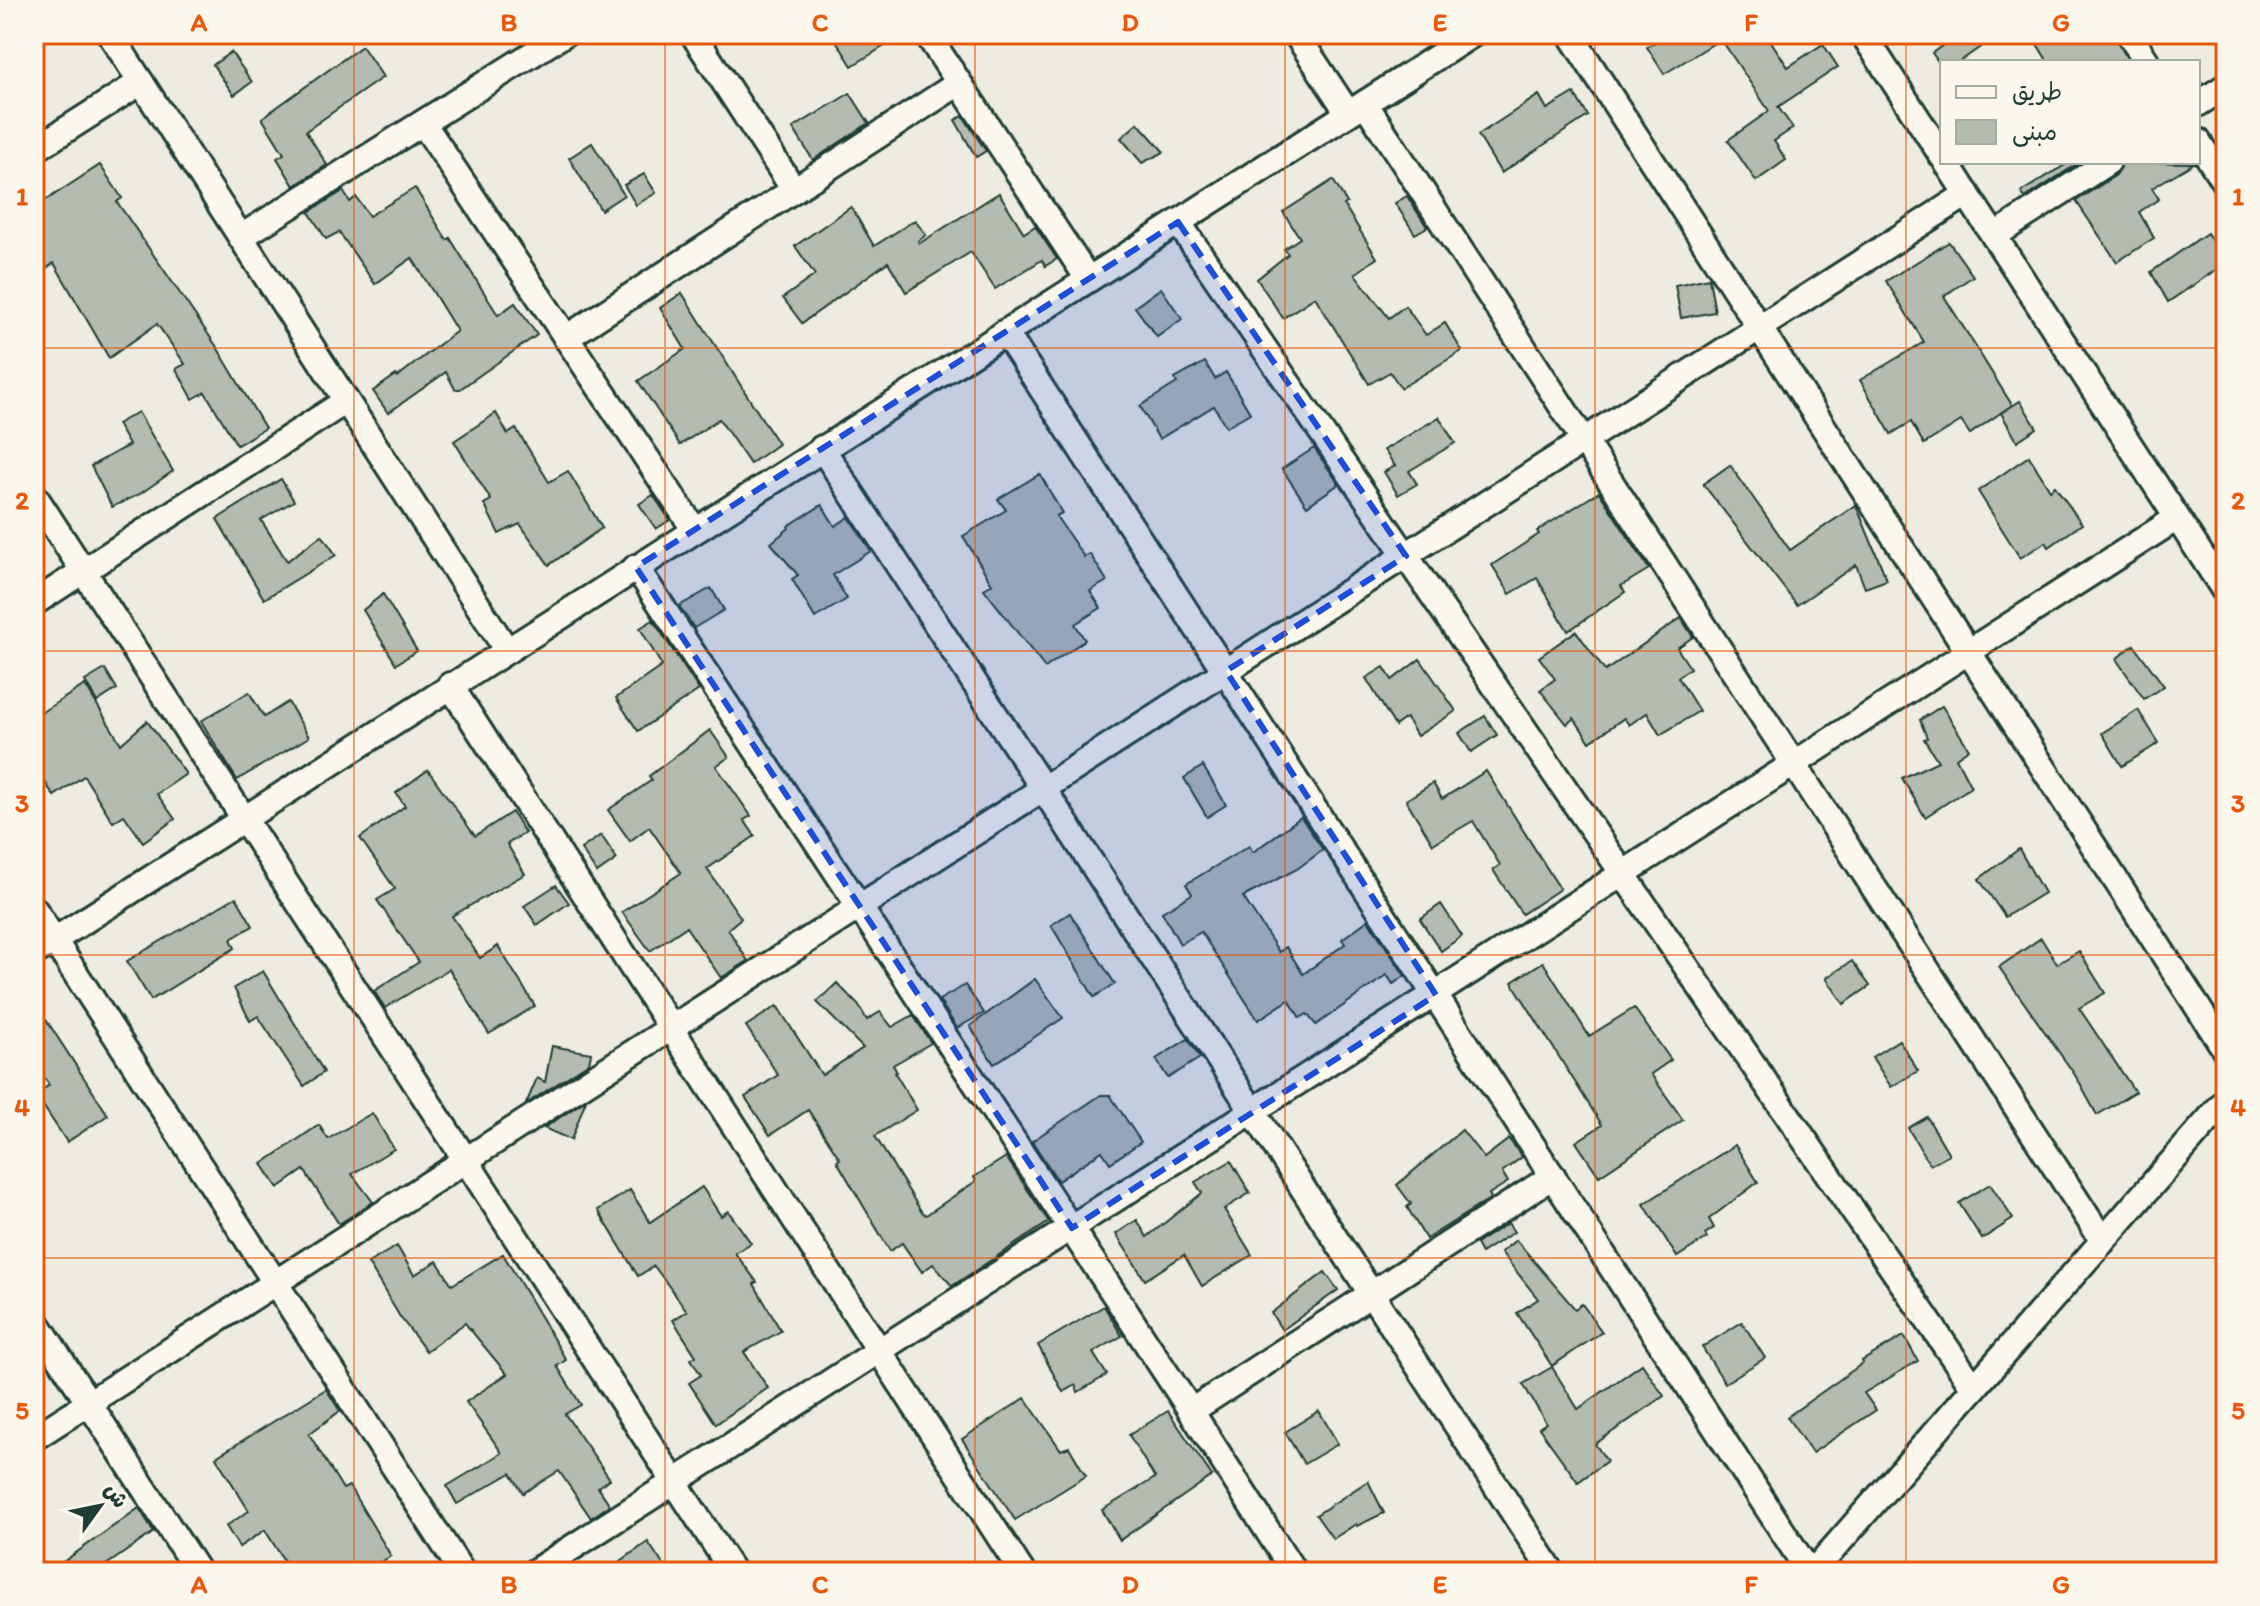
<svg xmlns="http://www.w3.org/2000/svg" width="2260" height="1606" font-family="Itim,'Playpen Sans Arabic',sans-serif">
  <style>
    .building { fill: #b4bbb0; stroke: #1f3d34; stroke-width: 2 }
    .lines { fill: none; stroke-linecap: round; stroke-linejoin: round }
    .minor-casing { stroke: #1f3d34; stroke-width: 30 }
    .minor { stroke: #fbf7ec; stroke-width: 24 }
    .marked { fill: #1d4ed8; fill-opacity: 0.2; stroke: #1d4ed8; stroke-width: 6; stroke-dasharray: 16 10; stroke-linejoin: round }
    .grid { fill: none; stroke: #e8590c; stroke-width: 2; stroke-opacity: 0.55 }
    .neatline { fill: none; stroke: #e8590c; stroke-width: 3 }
    .grid-label { font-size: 26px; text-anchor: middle; font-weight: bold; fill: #e8590c }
  </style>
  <rect width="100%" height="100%" fill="#eeece1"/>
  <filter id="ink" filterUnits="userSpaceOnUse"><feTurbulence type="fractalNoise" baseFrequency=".0125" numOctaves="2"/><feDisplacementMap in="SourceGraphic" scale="16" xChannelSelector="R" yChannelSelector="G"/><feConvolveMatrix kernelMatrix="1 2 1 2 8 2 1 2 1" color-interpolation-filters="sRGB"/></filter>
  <g filter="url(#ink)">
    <g class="building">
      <polygon points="832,34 904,34 852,66"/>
      <polygon points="1668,34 1766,34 1788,67 1823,44 1838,67 1778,107 1793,128 1774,141 1786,160 1756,181 1728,140 1769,111 1721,39 1664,74 1647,47"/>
      <polygon points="1959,34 1999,34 1959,62 1942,62 1942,67 1932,53"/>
      <polygon points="2031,34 2114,34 2129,62 2048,62"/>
      <polygon points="362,46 383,77 306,131 327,165 294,186 277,158 284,154 262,118"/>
      <polygon points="231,52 252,82 234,95 213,65"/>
      <polygon points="850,93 869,123 813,160 793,128"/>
      <polygon points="1574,93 1588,116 1501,173 1478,135 1539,95 1547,109"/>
      <polygon points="963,116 986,151 976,157 955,120"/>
      <polygon points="1138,123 1164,152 1142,163 1121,138"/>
      <polygon points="592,143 624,195 601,210 569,158"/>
      <polygon points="2070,162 2080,162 2025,198 2021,192"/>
      <polygon points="2123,162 2194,163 2152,188 2159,199 2139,212 2154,238 2117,262 2076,201 2116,175"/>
      <polygon points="100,165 122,198 117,202 217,347 265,428 237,445 205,392 193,399 176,369 185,364 157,324 109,358 54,263 34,278 34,208"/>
      <polygon points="644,174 656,193 636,205 624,185"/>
      <polygon points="1333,180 1347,203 1344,205 1377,258 1355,274 1389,318 1405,306 1426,335 1445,323 1462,351 1401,388 1390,372 1369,384 1315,297 1283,318 1257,279 1288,254 1284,249 1300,238 1283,212"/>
      <polygon points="415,188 447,240 450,238 498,315 515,303 537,335 460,389 455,389 446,372 388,413 373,391 396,375 397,377 457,331 412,258 375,284 339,232 326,239 309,212 343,191 350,202 356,197 369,216"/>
      <polygon points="999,193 1024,233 1035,226 1057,259 1045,266 1042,260 995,289 971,252 906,292 888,262 802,323 783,298 815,275 795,246 851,207 874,246 915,220 926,235 918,241 920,243"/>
      <polygon points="1407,196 1427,227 1415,234 1395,203"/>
      <polygon points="2207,233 2226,263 2168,302 2151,272"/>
      <polygon points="1949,242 1973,276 1944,296 2012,405 1970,434 1961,421 1924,444 1911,422 1891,434 1860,380 1924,342 1886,281"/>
      <polygon points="1709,278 1715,312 1681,318 1675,285"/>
      <polygon points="1161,288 1182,319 1157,337 1135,307"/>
      <polygon points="682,293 778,444 750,464 719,419 680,445 638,381 685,349 660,308"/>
      <polygon points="1205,362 1215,379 1226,372 1250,413 1226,427 1214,406 1159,439 1140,406 1177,383 1175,379"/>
      <polygon points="2020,401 2037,428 2017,441 2001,413"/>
      <polygon points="138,412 173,471 140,494 112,507 91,466 129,445 117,424"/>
      <polygon points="496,413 508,434 516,429 549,482 568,471 602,528 549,565 520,524 499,534 484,504 491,500 454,441"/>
      <polygon points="1439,417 1455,443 1409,471 1417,484 1398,495 1384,472 1395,466 1384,450"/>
      <polygon points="1314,448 1339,484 1307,506 1282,469"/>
      <polygon points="2029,456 2050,490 2055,486 2082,524 2049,547 2046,542 2020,558 1978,491"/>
      <polygon points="1730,465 1790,550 1856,505 1887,580 1865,588 1856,565 1797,605 1703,484"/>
      <polygon points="1040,474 1062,513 1056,516 1084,557 1090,554 1107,581 1090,591 1101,608 1075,624 1085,640 1045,668 984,589 992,584 963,536 1006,510 998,499"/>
      <polygon points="281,479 294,501 261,520 287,561 322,535 336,555 264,599 217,519"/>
      <polygon points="1599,492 1649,569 1621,586 1625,592 1568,631 1537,578 1510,594 1492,565 1539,534 1537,531"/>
      <polygon points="653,495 670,520 656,529 639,504"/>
      <polygon points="822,505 835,526 849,517 871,551 833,575 847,599 815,618 792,579 798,575 771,543 789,528 788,526"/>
      <polygon points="711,588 724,610 694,628 679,606"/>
      <polygon points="383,594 417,651 396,664 363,610"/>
      <polygon points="1681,618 1693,637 1677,648 1690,668 1678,677 1699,711 1660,735 1647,713 1629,725 1624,718 1590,742 1574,718 1567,724 1540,690 1555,679 1539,657 1576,631 1605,671"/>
      <polygon points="653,620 699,690 638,731 616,698 662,666 640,628"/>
      <polygon points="2134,645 2164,686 2144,699 2116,659"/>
      <polygon points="1420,659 1456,711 1417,736 1406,718 1395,726 1366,678 1384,667 1392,680"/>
      <polygon points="105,669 117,689 97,702 85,681"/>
      <polygon points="85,685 121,744 147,721 186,774 157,794 175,819 143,842 124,815 113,822 84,776 54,796 34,765 34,717"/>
      <polygon points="249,692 264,717 288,702 309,737 237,780 201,721"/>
      <polygon points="1942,706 1969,749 1956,758 1971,787 1925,817 1902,778 1938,761 1924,739 1927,738 1920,720"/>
      <polygon points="2138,710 2159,743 2122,766 2102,733"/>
      <polygon points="1485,716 1497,735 1471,752 1459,733"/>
      <polygon points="710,730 729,757 716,766 751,816 744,820 755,836 707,869 741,918 728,929 748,961 721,978 686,927 650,951 622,912 681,873 649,827 630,841 608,810 652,780 649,776"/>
      <polygon points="1203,766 1226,805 1207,817 1184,778"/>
      <polygon points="428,770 475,836 512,812 525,833 507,844 525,874 452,916 480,958 498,946 535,1006 489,1034 449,969 385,1008 374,991 419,962 377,900 395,889 360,838 405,806 396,793"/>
      <polygon points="1486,771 1560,889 1522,914 1493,870 1500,865 1473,821 1433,844 1406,800 1433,783 1442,799"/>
      <polygon points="1301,817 1323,850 1297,869 1243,897 1279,952 1286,947 1303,974 1345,944 1342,939 1368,920 1405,976 1393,984 1387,975 1316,1025 1307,1014 1300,1018 1289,1000 1258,1020 1201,932 1180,944 1162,912 1192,894 1186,884 1249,846 1253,852"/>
      <polygon points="601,835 617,859 597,873 581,849"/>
      <polygon points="2019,849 2044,893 2005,917 1979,879"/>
      <polygon points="556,885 569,903 537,925 524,906"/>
      <polygon points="236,897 253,926 231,939 235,948 151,1000 127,961"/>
      <polygon points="1441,904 1462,936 1441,951 1420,919"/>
      <polygon points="1070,913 1115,984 1094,997 1051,925"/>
      <polygon points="2041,938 2057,964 2079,951 2105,993 2079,1008 2135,1092 2097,1115 2075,1075 1999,967"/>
      <polygon points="1852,961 1870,986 1844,1004 1826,978"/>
      <polygon points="1543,962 1589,1036 1634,1008 1671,1060 1651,1074 1683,1120 1599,1176 1576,1142 1602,1125 1512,982"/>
      <polygon points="263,971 324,1072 304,1086 258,1016 250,1021 234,988"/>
      <polygon points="1035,979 1063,1018 994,1064 970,1026"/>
      <polygon points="837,983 859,1006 867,1020 880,1012 892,1027 913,1015 931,1043 893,1065 897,1072 895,1073 917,1110 875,1136 921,1211 926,1215 976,1181 974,1177 1006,1157 1049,1222 952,1286 933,1264 922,1272 902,1243 890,1251 837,1161 840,1159 808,1110 770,1135 745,1097 778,1075 746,1026 777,1006 822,1075 863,1048 817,1002"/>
      <polygon points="965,985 984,1013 957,1028 939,1000"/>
      <polygon points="34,1001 108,1115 67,1142 36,1095 49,1085 34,1063"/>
      <polygon points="1188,1039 1200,1058 1168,1078 1156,1059"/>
      <polygon points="1899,1040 1918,1071 1891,1087 1872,1057"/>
      <polygon points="552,1046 591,1053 589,1063 526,1104 537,1078 545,1082"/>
      <polygon points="1101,1095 1110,1095 1141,1142 1110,1163 1102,1151 1058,1181 1032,1141"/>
      <polygon points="586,1100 571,1140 544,1128"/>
      <polygon points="372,1113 394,1149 352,1174 373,1202 339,1224 304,1170 278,1188 262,1164 319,1125 328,1139"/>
      <polygon points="1927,1117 1949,1154 1930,1165 1908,1128"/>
      <polygon points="1462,1130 1484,1158 1509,1139 1522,1157 1502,1172 1508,1182 1489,1194 1491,1198 1426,1239 1407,1207 1411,1204 1397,1185"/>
      <polygon points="1735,1145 1758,1182 1709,1219 1714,1228 1705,1234 1707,1238 1677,1257 1644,1204"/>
      <polygon points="1231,1161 1250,1193 1224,1209 1252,1255 1202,1286 1184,1255 1145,1280 1116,1234 1137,1220 1147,1237 1202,1193 1195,1182"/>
      <polygon points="1990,1184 2013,1219 1982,1239 1959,1203"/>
      <polygon points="702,1187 721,1216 728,1211 751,1243 735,1253 757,1282 754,1284 781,1331 744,1352 768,1388 716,1424 689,1383 701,1375 691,1359 696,1356 673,1320 687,1311 654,1266 638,1276 598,1210 630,1190 650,1222"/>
      <polygon points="1508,1223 1514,1232 1481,1253 1476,1244"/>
      <polygon points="1516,1240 1575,1309 1582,1304 1602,1332 1552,1366 1517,1313 1538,1299 1501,1252"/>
      <polygon points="397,1246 414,1275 437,1261 452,1285 503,1254 566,1360 557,1366 581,1405 565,1414 610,1479 598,1487 610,1505 591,1518 559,1471 523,1493 511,1473 457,1504 447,1486 502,1453 466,1402 507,1374 465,1323 426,1351 400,1317 368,1263"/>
      <polygon points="1325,1272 1338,1290 1282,1330 1271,1313"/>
      <polygon points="1104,1306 1122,1336 1093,1353 1107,1375 1078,1392 1075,1385 1063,1392 1038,1345"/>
      <polygon points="1742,1322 1765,1358 1725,1383 1702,1347"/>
      <polygon points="1904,1336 1918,1361 1864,1393 1876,1410 1812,1453 1787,1417 1863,1363 1862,1361"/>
      <polygon points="1642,1364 1664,1396 1595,1444 1607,1461 1578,1482 1539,1428 1546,1423 1523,1384 1552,1367 1578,1409"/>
      <polygon points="326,1389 340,1411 309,1434 343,1489 349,1486 391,1556 364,1572 291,1572 265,1530 239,1547 226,1526 249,1511 216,1457"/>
      <polygon points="1025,1398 1061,1450 1069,1447 1086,1476 1015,1520 962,1439"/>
      <polygon points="1168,1411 1212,1476 1120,1540 1102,1510 1155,1478 1129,1435"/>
      <polygon points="1319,1411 1338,1444 1304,1464 1285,1432"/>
      <polygon points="1368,1481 1384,1513 1357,1526 1356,1524 1333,1539 1316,1515"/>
      <polygon points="139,1508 154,1532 96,1572 49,1572"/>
      <polygon points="648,1542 668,1572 605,1572"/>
    </g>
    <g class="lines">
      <g class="minor-casing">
        <g id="minor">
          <polyline points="110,34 506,649"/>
          <polyline points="693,34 794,190"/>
          <polyline points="927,34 1088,279"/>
          <polyline points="1296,34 1348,113"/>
          <polyline points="1570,34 2226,1051"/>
          <polyline points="1863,34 1942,156"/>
          <polyline points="2129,34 2147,62"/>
          <polyline points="1365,103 2103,1241"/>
          <polyline points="2198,104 2226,86"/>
          <polyline points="423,123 694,529"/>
          <polyline points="2198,141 2226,185"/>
          <polyline points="34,150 141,82"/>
          <polyline points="1946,162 2226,593"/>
          <polyline points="1178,222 1974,1388"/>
          <polyline points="1994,236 2108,162"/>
          <polyline points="241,237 564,34"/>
          <polyline points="1005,332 1809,1572"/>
          <polyline points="566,338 959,83"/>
          <polyline points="822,448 1552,1572"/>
          <polyline points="34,495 733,1572"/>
          <polyline points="636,567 1191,1411 1294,1572"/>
          <polyline points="34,603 346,401"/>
          <polyline points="450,685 1022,1572"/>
          <polyline points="34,909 462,1572"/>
          <polyline points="34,953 1473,34"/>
          <polyline points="34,1318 198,1572"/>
          <polyline points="1191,1411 1553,1176"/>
          <polyline points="34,1438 1967,194"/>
          <polyline points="534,1572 2177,518"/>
          <polyline points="1813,1572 2226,1100"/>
        </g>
      </g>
      <use href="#minor" class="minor"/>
    </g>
  </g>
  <path class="marked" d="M1178,222L1406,556L1226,671L1436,995L1072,1228L636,567Z"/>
  <path class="grid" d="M354,34V1572M665,34V1572M975,34V1572M1285,34V1572M1595,34V1572M1906,34V1572M34,348H2226M34,651H2226M34,955H2226M34,1258H2226"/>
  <rect width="2260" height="1606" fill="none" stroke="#fbf7ec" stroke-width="88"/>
  <rect x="1940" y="60" width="260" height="104" fill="#fbf7ec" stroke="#a3ada2" stroke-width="2"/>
  <rect x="1956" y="86" width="40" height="12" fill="#fbf7ec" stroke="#a3ada2" stroke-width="2"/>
  <text x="2012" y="100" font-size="24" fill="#1f3d34">طريق</text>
  <rect x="1956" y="120" width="40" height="24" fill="#b4bbb0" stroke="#a3ada2" stroke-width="2"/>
  <text x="2012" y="140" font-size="24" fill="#1f3d34">مبنى</text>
  <g transform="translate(100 1506) rotate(57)" stroke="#fbf7ec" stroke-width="6" paint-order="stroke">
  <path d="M0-6L14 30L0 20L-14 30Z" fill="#1f3d34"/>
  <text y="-12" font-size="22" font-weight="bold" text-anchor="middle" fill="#1f3d34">ش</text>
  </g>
  <rect x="44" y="44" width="2172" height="1518" class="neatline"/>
  <g class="grid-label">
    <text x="199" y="31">A</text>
    <text x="509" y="31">B</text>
    <text x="820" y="31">C</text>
    <text x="1130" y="31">D</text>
    <text x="1440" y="31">E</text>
    <text x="1751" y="31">F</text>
    <text x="2061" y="31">G</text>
    <text x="22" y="205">1</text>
    <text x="2238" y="205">1</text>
    <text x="22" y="509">2</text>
    <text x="2238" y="509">2</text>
    <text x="22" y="812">3</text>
    <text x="2238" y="812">3</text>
    <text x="22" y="1116">4</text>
    <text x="2238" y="1116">4</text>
    <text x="22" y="1419">5</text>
    <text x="2238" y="1419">5</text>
    <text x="199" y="1593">A</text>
    <text x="509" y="1593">B</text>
    <text x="820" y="1593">C</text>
    <text x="1130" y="1593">D</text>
    <text x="1440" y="1593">E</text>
    <text x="1751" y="1593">F</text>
    <text x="2061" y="1593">G</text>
  </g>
</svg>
